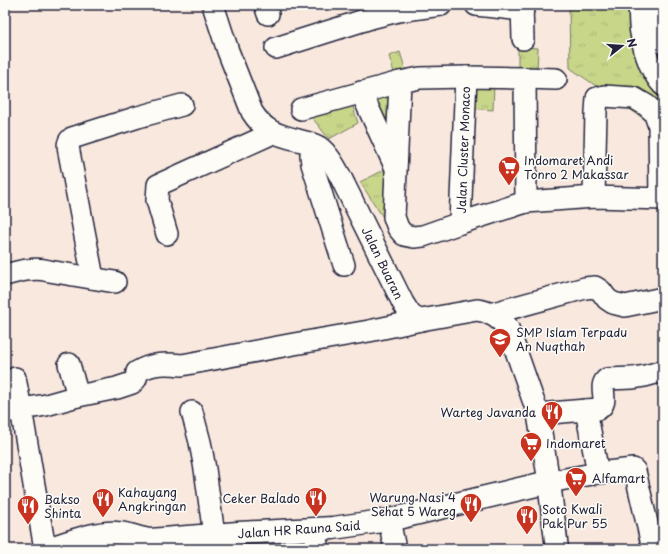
<svg xmlns="http://www.w3.org/2000/svg" width="668" height="554" font-family="'Playpen Sans',sans-serif">
  <style>
    .grass { fill: url(#grass-tufts); stroke: #757c62 }
    .lines { fill: none; stroke-linecap: round; stroke-linejoin: round }
    .minor-casing { stroke: #22223b; stroke-width: 24 }
    .major-casing { stroke: #22223b; stroke-width: 25 }
    .minor { stroke: #fdfcf7; stroke-width: 21 }
    .major { stroke: #fdfcf7; stroke-width: 22 }
    .labels { text-anchor: middle; dominant-baseline: central; stroke-width: 3; stroke-linejoin: round; paint-order: stroke }
    .street-label { font-size: 12px; fill: #22223b; stroke: #fdfcf7 }
    .poi-label { font-size: 12px; fill: #22223b; stroke: #fdfcf7; text-anchor: start }
  </style>
  <defs>
    <pattern id="grass-tufts" width="24" height="20" patternUnits="userSpaceOnUse"><rect width="24" height="20" fill="#c8d68a"/><path d="M3 7l-1-3M5 7V3M7 7l1-3M15 17l-1-3M17 17v-4M19 17l1-3" fill="none" stroke="#acb778"/></pattern>
  </defs>
  <rect width="100%" height="100%" fill="#f9e8de"/>
  <filter id="ink" filterUnits="userSpaceOnUse"><feTurbulence type="fractalNoise" baseFrequency=".025" numOctaves="2"/><feDisplacementMap in="SourceGraphic" scale="8" xChannelSelector="R" yChannelSelector="G"/><feConvolveMatrix kernelMatrix="1 2 1 2 8 2 1 2 1" color-interpolation-filters="sRGB"/></filter>
  <g filter="url(#ink)">
    <g class="grass">
      <polygon points="569,5 645,5 645,28 663,54 663,132 570,68"/>
      <polygon points="518,47 538,48 537,72 518,71"/>
      <polygon points="400,52 407,75 396,79 389,56"/>
      <polygon points="469,83 494,84 493,110 468,108"/>
      <polygon points="394,92 394,156 365,96"/>
      <polygon points="352,104 358,123 329,139 310,115"/>
      <polygon points="388,168 386,222 360,182"/>
    </g>
    <g class="lines">
      <g class="minor-casing">
        <g id="minor">
          <path d="M213,5L228,51L252,112C264,131 277,135 298,140C305,142 312,143 319,147C329,154 340,175 345,186L403,303C409,312 410,317 421,320L477,310C489,311 500,319 508,328L538,414L549,482L598,473L633,469L635,471L653,549"/>
          <polyline points="265,5 268,14"/>
          <polyline points="476,5 523,10"/>
          <polyline points="522,5 523,39"/>
          <path d="M639,5C640,14 639,24 641,33C644,51 651,72 663,85"/>
          <polyline points="658,5 661,36 663,43"/>
          <polyline points="276,48 374,17 398,11 441,5"/>
          <polyline points="525,78 526,202"/>
          <polyline points="400,82 394,217 398,228 404,235 414,237 423,236 460,223 526,202 594,197 663,199"/>
          <polyline points="361,92 394,164"/>
          <polyline points="301,109 400,82 420,78 466,77 525,78 556,79"/>
          <polyline points="312,144 311,155 312,164 344,265"/>
          <polyline points="594,197 596,112 597,98 604,96 634,98 646,105 654,112 659,126 660,199"/>
          <polyline points="460,223 466,77"/>
          <polyline points="167,234 157,200 158,185 273,133"/>
          <path d="M5,275C20,271 34,267 49,271L115,282"/>
          <path d="M93,278L69,152C68,146 67,142 72,138L138,117L182,105"/>
          <polyline points="490,314 585,288 595,287 601,291 607,299 613,303 625,306 663,298"/>
          <polyline points="69,364 78,396"/>
          <polyline points="15,378 21,409 45,549"/>
          <polyline points="586,410 598,473"/>
          <path d="M5,412L46,405L78,396L117,388L132,383L136,379L137,372C152,363 165,363 182,365L294,344L369,331L421,320"/>
          <polyline points="192,412 200,442 205,469 214,535"/>
          <path d="M538,414L598,409C611,402 597,386 607,379L633,378L645,376L663,371"/>
          <polyline points="389,520 395,549"/>
          <polyline points="314,529 318,549"/>
        </g>
      </g>
      <g class="major-casing">
        <path id="major" d="M47,549C67,543 96,531 117,533C128,533 139,539 150,540L238,533L333,528L389,520L549,482L557,549"/>
      </g>
      <use href="#minor" class="minor"/>
      <use href="#major" class="major"/>
    </g>
  </g>
  <defs>
    <g id="supermarket-pin" transform="scale(1.15)"><path d="M0 17L-7.5 6A9.5 9.5 0 1 1 7.5 6Z" fill="#c8321e" stroke="#fdfcf7"/><path d="M-6-5.5h2.5l.6 2H6L4.5 2H-2.5L-4.4-4H-6ZM-1.5 3.2a1.3 1.3 0 1 0 .1 0ZM3 3.2a1.3 1.3 0 1 0 .1 0Z" fill="#fff"/></g>
    <g id="university-pin" transform="scale(1.15)"><path d="M0 17L-7.5 6A9.5 9.5 0 1 1 7.5 6Z" fill="#c8321e" stroke="#fdfcf7"/><path d="M0-5L7-2L0 1L-7-2ZM-4 1L0 2.5L4 1V4Q0 6-4 4Z" fill="#fff"/></g>
    <g id="restaurant-pin" transform="scale(1.15)"><path d="M0 17L-7.5 6A9.5 9.5 0 1 1 7.5 6Z" fill="#c8321e" stroke="#fdfcf7"/><path d="M-5-6h1v4h1v-4h1v4h1v-4h1v5L-1.5 .5V6h-2V.5L-5-1ZM5-6V6H3V1.5H1.5Q1.5-4 5-6Z" fill="#fff"/></g>
  </defs>
  <g fill-rule="evenodd">
    <use href="#supermarket-pin" x="509" y="167"/>
    <use href="#university-pin" x="500" y="339"/>
    <use href="#restaurant-pin" x="552" y="412"/>
    <use href="#supermarket-pin" x="531" y="443"/>
    <use href="#supermarket-pin" x="576" y="478"/>
    <use href="#restaurant-pin" x="316" y="498"/>
    <use href="#restaurant-pin" x="103" y="499"/>
    <use href="#restaurant-pin" x="471" y="504"/>
    <use href="#restaurant-pin" x="28" y="506"/>
    <use href="#restaurant-pin" x="527" y="516"/>
  </g>
  <g class="labels">
    <g class="street-label">
      <text transform="translate(463 150) rotate(-88)">Jalan Cluster Monaco</text>
      <text transform="translate(383 263) rotate(64)">Jalan Buaran</text>
      <text transform="translate(299 529) rotate(-4)">Jalan HR Rauna Said</text>
    </g>
    <g class="poi-label">
      <text x="524" y="160">Indomaret Andi<tspan x="524" dy="14">Tonro 2 Makassar</tspan></text>
      <text x="516" y="332">SMP Islam Terpadu<tspan x="516" dy="14">An Nuqthah</tspan></text>
      <text x="536" y="412" text-anchor="end">Warteg Javanda</text>
      <text x="546" y="443">Indomaret</text>
      <text x="592" y="478">Alfamart</text>
      <text x="118" y="492">Kahayang<tspan x="118" dy="14">Angkringan</tspan></text>
      <text x="456" y="497" text-anchor="end">Warung Nasi 4<tspan x="456" dy="14">Sehat 5 Wareg</tspan></text>
      <text x="300" y="498" text-anchor="end">Ceker Balado</text>
      <text x="44" y="499">Bakso<tspan x="44" dy="14">Shinta</tspan></text>
      <text x="542" y="509">Soto Kwali<tspan x="542" dy="14">Pak Pur 55</tspan></text>
    </g>
  </g>
  <rect width="668" height="554" fill="none" stroke="#fdfcf7" stroke-width="20"/>
  <rect x="10" y="10" width="648" height="534" fill="none" stroke="#22223b" stroke-width="1.5" filter="url(#ink)"/>
  <g transform="translate(622 46) rotate(73)" stroke="#fdfcf7" stroke-width="3" paint-order="stroke">
  <path d="M0-3L7 15L0 10L-7 15Z" fill="#22223b"/>
  <text y="-6" font-size="11" font-weight="bold" text-anchor="middle" fill="#22223b">N</text>
  </g>
</svg>
